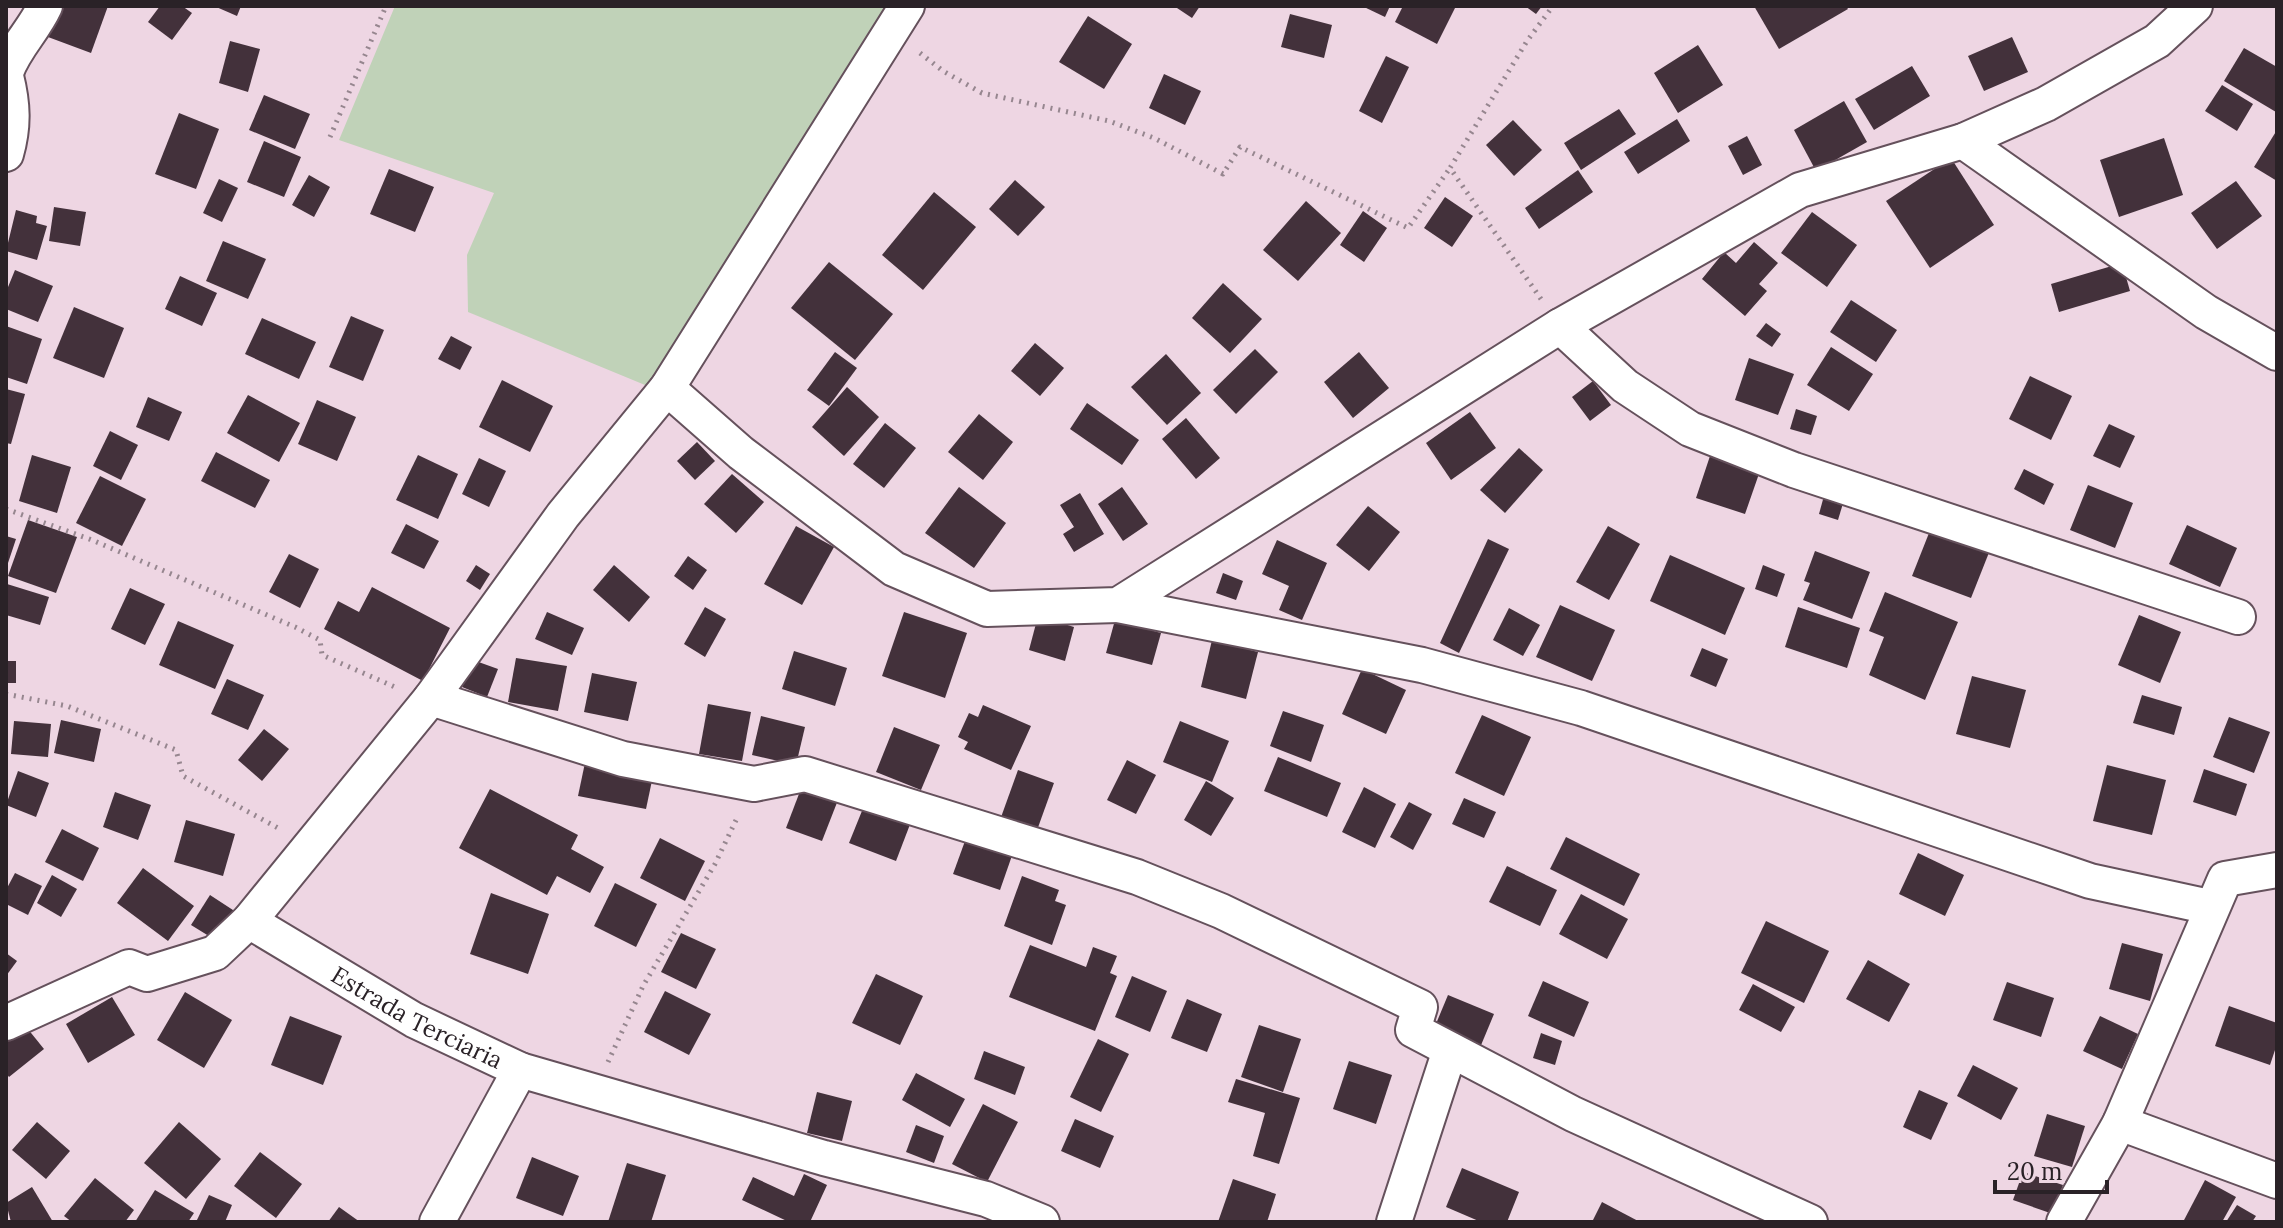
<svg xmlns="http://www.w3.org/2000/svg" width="2283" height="1228" font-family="Lora,serif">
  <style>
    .green { fill: #c0d2b8 }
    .building { fill: #43313b }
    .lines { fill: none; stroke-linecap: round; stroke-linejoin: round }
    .minor-casing { stroke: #65515c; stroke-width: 38 }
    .path { stroke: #96868f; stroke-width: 5; stroke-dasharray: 2 6; stroke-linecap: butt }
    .minor { stroke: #fff; stroke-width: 34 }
    .labels { text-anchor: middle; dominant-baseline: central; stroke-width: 8; stroke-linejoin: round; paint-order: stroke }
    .street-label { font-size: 24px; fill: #2a2227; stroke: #eed6e3 }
  </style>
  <rect width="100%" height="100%" fill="#eed6e3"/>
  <polygon class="green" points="395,6 903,6 662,392 468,312 467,255 494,193 339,140"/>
  <g class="building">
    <polygon points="59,6 108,6 91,53 48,37"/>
    <polygon points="160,6 182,6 192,13 172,40 148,22"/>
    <polygon points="214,6 241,6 237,16"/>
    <polygon points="1174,6 1200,6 1192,18"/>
    <polygon points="1362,6 1390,6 1385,17"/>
    <polygon points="1403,6 1456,6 1437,44 1395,22"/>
    <polygon points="1525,6 1542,6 1536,14"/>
    <polygon points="1754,6 1846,6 1848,9 1779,49"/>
    <polygon points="1290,14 1332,25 1324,58 1281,47"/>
    <polygon points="1088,16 1132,44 1104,89 1059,62"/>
    <polygon points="2012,37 2028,72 1984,91 1968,56"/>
    <polygon points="230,41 260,49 248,92 219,83"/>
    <polygon points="1698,45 1723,85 1678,113 1654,73"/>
    <polygon points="2244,48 2277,67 2276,112 2224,81"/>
    <polygon points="1386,56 1409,67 1382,123 1359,111"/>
    <polygon points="1912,66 1930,96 1874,130 1855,99"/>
    <polygon points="1164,74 1201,91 1185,125 1149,108"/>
    <polygon points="2222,85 2253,104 2237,131 2205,111"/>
    <polygon points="264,95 310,114 295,149 249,130"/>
    <polygon points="1844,101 1867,142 1816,171 1794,130"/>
    <polygon points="1619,109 1636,134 1581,170 1564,143"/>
    <polygon points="179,113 219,129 196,189 155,174"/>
    <polygon points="1677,119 1690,141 1638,174 1624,152"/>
    <polygon points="1513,120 1542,150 1514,176 1486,145"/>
    <polygon points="2277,130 2277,181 2254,167"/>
    <polygon points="1747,136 1762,165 1743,175 1728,146"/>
    <polygon points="2164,138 2183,195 2119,217 2100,160"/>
    <polygon points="264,141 301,157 284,197 247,182"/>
    <polygon points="1951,158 1994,225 1930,268 1886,201"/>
    <polygon points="389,169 434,187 415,232 370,214"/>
    <polygon points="1578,170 1593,192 1539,229 1525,208"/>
    <polygon points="309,175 330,187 314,217 292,205"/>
    <polygon points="219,179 238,188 222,222 203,213"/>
    <polygon points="1015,180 1045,207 1018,236 989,209"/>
    <polygon points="2236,181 2262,216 2217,249 2191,213"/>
    <polygon points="934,192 976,227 923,290 882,255"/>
    <polygon points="1445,197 1473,216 1452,247 1424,228"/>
    <polygon points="1306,201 1341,233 1298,281 1263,250"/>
    <polygon points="54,207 86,212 80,246 49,241"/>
    <polygon points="16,210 37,216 36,223 47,226 37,260 6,251"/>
    <polygon points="1363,211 1387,228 1364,262 1340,245"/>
    <polygon points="1812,212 1857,245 1827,287 1781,253"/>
    <polygon points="223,241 266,259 248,299 206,281"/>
    <polygon points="1754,242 1778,263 1759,284 1767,291 1745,316 1702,279 1724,252 1736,263"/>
    <polygon points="829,262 893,314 855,360 791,308"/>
    <polygon points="2122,263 2130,291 2059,312 2051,284"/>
    <polygon points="15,270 53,286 38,322 6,309 6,292"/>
    <polygon points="180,276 217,293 202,326 165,309"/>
    <polygon points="1223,283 1262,319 1230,353 1192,318"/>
    <polygon points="1851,300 1897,330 1876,362 1830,332"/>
    <polygon points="74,307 124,328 104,378 53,358"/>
    <polygon points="351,316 384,330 363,381 329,367"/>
    <polygon points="262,318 316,342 299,379 245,354"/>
    <polygon points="1766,323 1781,334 1772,347 1756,336"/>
    <polygon points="6,326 42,339 27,384 6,377"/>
    <polygon points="451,336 472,347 460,370 438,359"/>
    <polygon points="1035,343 1064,368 1040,396 1011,371"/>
    <polygon points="1831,347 1873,374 1849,411 1807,385"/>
    <polygon points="1255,349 1278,372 1236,414 1213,390"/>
    <polygon points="835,352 857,368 829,406 807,390"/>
    <polygon points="1359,352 1389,388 1353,418 1324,382"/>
    <polygon points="1166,354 1201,393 1167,425 1131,387"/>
    <polygon points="1749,358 1794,374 1778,415 1735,400"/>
    <polygon points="2030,376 2072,396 2051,440 2009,419"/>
    <polygon points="502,380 553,406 530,452 479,427"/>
    <polygon points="1593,381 1611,405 1590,421 1572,397"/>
    <polygon points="847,387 879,417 844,456 812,427"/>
    <polygon points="6,389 25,394 11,444 6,443"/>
    <polygon points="248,395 300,423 279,462 227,433"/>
    <polygon points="148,397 182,412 169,441 136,427"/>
    <polygon points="317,400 356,417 337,461 298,444"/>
    <polygon points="1087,403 1139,440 1122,465 1070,429"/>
    <polygon points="1796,409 1817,416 1811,435 1790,429"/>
    <polygon points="1470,412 1496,448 1451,480 1426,443"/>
    <polygon points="979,414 1013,442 983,480 948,452"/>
    <polygon points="1186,418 1220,458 1196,479 1162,439"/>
    <polygon points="885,423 916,448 884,488 853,464"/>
    <polygon points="2109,424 2135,436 2120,468 2093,456"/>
    <polygon points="110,431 138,445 121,480 93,466"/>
    <polygon points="697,442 715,461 695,480 677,461"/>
    <polygon points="1519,448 1543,470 1505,513 1480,490"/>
    <polygon points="1712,450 1761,468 1745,514 1696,498"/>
    <polygon points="216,452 270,480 255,508 201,481"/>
    <polygon points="32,455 71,467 57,513 19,501"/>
    <polygon points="418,455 458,474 438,519 396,500"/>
    <polygon points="479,458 506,471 489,507 462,494"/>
    <polygon points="2024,469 2054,484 2044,505 2014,489"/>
    <polygon points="732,474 764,502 736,533 704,504"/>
    <polygon points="100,476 146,499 122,546 76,523"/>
    <polygon points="1827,485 1847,490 1838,520 1819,514"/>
    <polygon points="2088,485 2133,503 2115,548 2070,530"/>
    <polygon points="959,487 1006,523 974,568 925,533"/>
    <polygon points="1122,487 1148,524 1123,541 1098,504"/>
    <polygon points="1080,493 1104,534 1074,552 1063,534 1074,527 1060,505"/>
    <polygon points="1368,506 1400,532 1369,571 1336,545"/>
    <polygon points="28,520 77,537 56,593 8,576"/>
    <polygon points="406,524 439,541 424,569 391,553"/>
    <polygon points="2187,525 2237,548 2220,587 2169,564"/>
    <polygon points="796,526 834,547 802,605 764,584"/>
    <polygon points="1608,526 1640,544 1609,600 1576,582"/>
    <polygon points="1931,528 1990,550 1971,598 1912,576"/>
    <polygon points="6,536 16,539 7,566 6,566"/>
    <polygon points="1488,539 1509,549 1459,653 1440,643"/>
    <polygon points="1277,540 1327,563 1302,620 1279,610 1289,586 1262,574"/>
    <polygon points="1815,551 1870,572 1852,619 1803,600 1810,583 1804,581"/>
    <polygon points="289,554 319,569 300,608 269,592"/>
    <polygon points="1670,555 1745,588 1725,635 1650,601"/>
    <polygon points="688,556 707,570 693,590 674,576"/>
    <polygon points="476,565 490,574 480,590 466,581"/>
    <polygon points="614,565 650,597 629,622 593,590"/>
    <polygon points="1763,565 1785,574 1777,597 1755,589"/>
    <polygon points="1223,573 1243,581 1236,600 1216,593"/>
    <polygon points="7,584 49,597 40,625 6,615"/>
    <polygon points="372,587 450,628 423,681 324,629 338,601 359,612"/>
    <polygon points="130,588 165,604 145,645 111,629"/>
    <polygon points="1885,592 1958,622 1925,700 1869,675 1884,637 1869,631"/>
    <polygon points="1560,605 1615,630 1592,681 1536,657"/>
    <polygon points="705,607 726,619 705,657 684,644"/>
    <polygon points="1798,607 1860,628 1847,668 1785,647"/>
    <polygon points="1509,608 1540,625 1523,656 1493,640"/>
    <polygon points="547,612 584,628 572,655 535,639"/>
    <polygon points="904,612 967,633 945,698 882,676"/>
    <polygon points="2139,615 2181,632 2160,683 2118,665"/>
    <polygon points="1038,616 1074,627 1065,661 1029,650"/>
    <polygon points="1115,620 1161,633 1152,665 1106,653"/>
    <polygon points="178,621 234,645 215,689 159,665"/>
    <polygon points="1212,640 1258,652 1246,699 1201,687"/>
    <polygon points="1702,648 1728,659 1716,687 1690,676"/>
    <polygon points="794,651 847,668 835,706 782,689"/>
    <polygon points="516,658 567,666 558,711 508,702"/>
    <polygon points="473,660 498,669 487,697 462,687"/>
    <rect x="6" y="661" width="10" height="22"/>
    <polygon points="1362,669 1406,690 1386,734 1342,714"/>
    <polygon points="592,673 637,682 628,721 584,712"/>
    <polygon points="1972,676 2026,690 2010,748 1956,734"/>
    <polygon points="227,679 264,695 248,730 211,714"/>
    <polygon points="2142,695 2182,707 2174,735 2133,723"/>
    <polygon points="708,704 751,712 742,761 699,754"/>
    <polygon points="983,705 1031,726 1011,770 964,749 968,742 958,737 969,713 978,717"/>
    <polygon points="1283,711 1324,725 1311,762 1270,746"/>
    <polygon points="1482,715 1531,737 1504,796 1455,773"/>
    <polygon points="761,716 805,727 796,765 752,755"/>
    <polygon points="2229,717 2270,732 2254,773 2213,757"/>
    <polygon points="61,720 101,729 94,762 54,753"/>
    <polygon points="14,721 51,724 48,757 11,754"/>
    <polygon points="1180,721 1229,741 1212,782 1163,762"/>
    <polygon points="894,727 940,745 921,790 876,772"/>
    <polygon points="264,729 289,749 262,781 238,760"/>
    <polygon points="1278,757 1341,783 1327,817 1264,791"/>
    <polygon points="586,758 654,771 646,809 578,796"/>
    <polygon points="1127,760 1156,775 1136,814 1107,800"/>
    <polygon points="2107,765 2166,780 2152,835 2093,821"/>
    <polygon points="2204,769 2247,784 2236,816 2193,802"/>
    <polygon points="1018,770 1054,783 1036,833 1000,820"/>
    <polygon points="18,771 49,783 36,817 6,805"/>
    <polygon points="1206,781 1234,798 1211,836 1184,820"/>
    <polygon points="802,786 838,800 822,841 786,828"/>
    <polygon points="1364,787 1396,804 1375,848 1342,832"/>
    <polygon points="490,789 578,835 571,849 604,867 590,893 557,876 547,895 459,848"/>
    <polygon points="115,792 151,805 138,840 103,827"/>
    <polygon points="868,796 914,814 896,861 849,843"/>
    <polygon points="1464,798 1496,812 1484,838 1452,824"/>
    <polygon points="1409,802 1432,814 1413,850 1390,837"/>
    <polygon points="186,820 235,834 223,876 174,862"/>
    <polygon points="62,829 99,848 83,881 45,862"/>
    <polygon points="969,830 1015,847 1000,890 953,874"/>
    <polygon points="1566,837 1640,874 1624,906 1550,869"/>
    <polygon points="660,838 705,861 685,901 640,878"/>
    <polygon points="1918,853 1964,875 1945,916 1899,894"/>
    <polygon points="1507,866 1557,890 1540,926 1489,902"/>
    <polygon points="143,868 194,906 168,941 117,903"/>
    <polygon points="15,873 42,886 28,915 6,904 6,890"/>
    <polygon points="52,875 77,889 61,917 37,903"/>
    <polygon points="1022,876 1059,890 1055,901 1066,905 1052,945 1004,926"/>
    <polygon points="615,883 657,904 636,947 594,926"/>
    <polygon points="491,893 549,914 528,974 470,954"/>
    <polygon points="1581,894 1628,919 1607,959 1559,934"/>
    <polygon points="210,895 236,912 217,941 191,925"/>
    <polygon points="1766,921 1829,951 1804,1003 1741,973"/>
    <polygon points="681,933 716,949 696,989 661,972"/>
    <polygon points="2122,943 2163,954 2150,1001 2109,989"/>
    <polygon points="1030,945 1086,967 1093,947 1117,956 1110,973 1117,976 1095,1031 1009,997"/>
    <polygon points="6,953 17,961 6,976"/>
    <polygon points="1868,960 1910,984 1889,1022 1846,999"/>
    <polygon points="876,974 923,996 900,1045 852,1023"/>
    <polygon points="1132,976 1167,991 1150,1032 1115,1017"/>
    <polygon points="1543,981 1589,1002 1574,1037 1528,1016"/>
    <polygon points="2007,982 2054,998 2041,1037 1993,1020"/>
    <polygon points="1753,984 1795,1007 1781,1032 1739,1010"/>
    <polygon points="665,991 711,1014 689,1055 644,1032"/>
    <polygon points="185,992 232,1020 204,1068 157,1040"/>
    <polygon points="1448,995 1494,1014 1479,1050 1433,1031"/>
    <polygon points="112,997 135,1035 88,1063 66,1024"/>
    <polygon points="1187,999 1222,1014 1207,1052 1171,1038"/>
    <polygon points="2229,1006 2277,1023 2277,1044 2270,1065 2215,1046"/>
    <polygon points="290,1016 342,1036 323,1085 271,1065"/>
    <polygon points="2100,1016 2138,1034 2122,1069 2083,1051"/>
    <polygon points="23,1023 44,1049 9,1077 6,1073 6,1038"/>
    <polygon points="1259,1025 1301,1039 1283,1092 1241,1077"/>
    <polygon points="1541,1033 1562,1041 1555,1065 1533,1058"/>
    <polygon points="1098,1039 1129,1054 1101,1112 1070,1097"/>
    <polygon points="984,1051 1025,1067 1015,1095 974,1079"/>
    <polygon points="1349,1061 1392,1075 1376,1124 1333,1109"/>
    <polygon points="1973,1065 2018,1088 2001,1120 1957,1096"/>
    <polygon points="916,1073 965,1099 950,1127 902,1100"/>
    <polygon points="1236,1079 1300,1098 1279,1164 1253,1156 1265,1113 1228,1102"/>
    <polygon points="1919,1090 1948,1103 1931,1140 1903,1127"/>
    <polygon points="817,1092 852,1101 842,1141 807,1133"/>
    <polygon points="983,1104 1018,1122 987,1182 952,1164"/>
    <polygon points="2047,1114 2085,1126 2072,1167 2034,1156"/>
    <polygon points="1075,1119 1114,1136 1100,1168 1061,1151"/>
    <polygon points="37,1122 70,1151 46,1179 12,1150"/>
    <polygon points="179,1122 221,1159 186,1199 144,1163"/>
    <polygon points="916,1125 944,1136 934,1163 906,1152"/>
    <polygon points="260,1152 302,1184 276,1218 234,1186"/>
    <polygon points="532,1157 579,1176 563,1216 516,1198"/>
    <polygon points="627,1163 666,1175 651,1222 608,1222"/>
    <polygon points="1462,1168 1519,1192 1507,1222 1481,1222 1446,1207"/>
    <polygon points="2023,1172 2063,1185 2053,1214 2013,1200"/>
    <polygon points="804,1174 827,1185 810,1222 789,1222 742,1200 753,1177 794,1196"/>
    <polygon points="95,1178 134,1210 125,1222 72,1222 64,1216"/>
    <polygon points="1233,1179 1276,1194 1267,1222 1218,1222"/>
    <polygon points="2205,1180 2236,1197 2222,1222 2183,1222"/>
    <polygon points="32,1187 53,1222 11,1222 6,1203"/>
    <polygon points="155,1190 194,1213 188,1222 135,1222"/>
    <polygon points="209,1195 232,1205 225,1222 196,1222"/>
    <polygon points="1602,1202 1640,1222 1592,1222"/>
    <polygon points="2237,1205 2256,1216 2252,1222 2226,1222"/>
    <polygon points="339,1207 360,1222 328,1222"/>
  </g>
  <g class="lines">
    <g class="minor-casing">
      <g id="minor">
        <path d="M6,72C15,47 34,30 45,6"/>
        <path d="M6,76C13,104 14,126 6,154"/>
        <polyline points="1963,141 2206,312 2277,353"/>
        <polyline points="1560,326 1625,386 1690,429 1794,470 2238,617"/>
        <polyline points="667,388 741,453 894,569 987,609 1118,605 1560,326 1800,190 1963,141 2046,104 2157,41 2195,6"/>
        <polyline points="1118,605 1422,665 1581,708 2090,881 2210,907"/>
        <polyline points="431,698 623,759 754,784 805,774 1137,877 1221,911 1420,1007 1413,1030 1573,1114 1810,1222"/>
        <path id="s1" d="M249,921L414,1020L520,1070L437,1222"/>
        <polyline points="6,1023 129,967 147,974 215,953 249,921 431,698 563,515 667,388 907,6"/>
        <polyline points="520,1070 824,1158 986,1199 1042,1222"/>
        <polyline points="2120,1123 2277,1181"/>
        <polyline points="1394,1222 1450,1050"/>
        <polyline points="2064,1222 2120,1123 2225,879 2277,870"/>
      </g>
    </g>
    <g class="path">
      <polyline points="920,53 943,71 982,93 1109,121 1154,138 1223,174 1240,147 1408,228 1450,168"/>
      <polyline points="330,137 386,6"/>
      <polyline points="1541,299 1450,168 1527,41 1553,6"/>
      <polyline points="6,509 92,540 295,627 320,640 322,655 395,687"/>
      <polyline points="6,694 67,706 176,750 183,776 278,828"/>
      <polyline points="608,1062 643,986 715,864 738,816"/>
    </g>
    <use href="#minor" class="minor"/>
  </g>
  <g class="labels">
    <g class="street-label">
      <text stroke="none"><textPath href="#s1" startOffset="194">Estrada Terciaria</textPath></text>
    </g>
  </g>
  <rect width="2283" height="1228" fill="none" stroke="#2a2227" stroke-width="16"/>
  <path d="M1995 1180v12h112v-12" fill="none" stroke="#2a2227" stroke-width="4"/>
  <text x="2007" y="1180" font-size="24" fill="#2a2227" stroke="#eed6e3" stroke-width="6" paint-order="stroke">20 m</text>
</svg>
